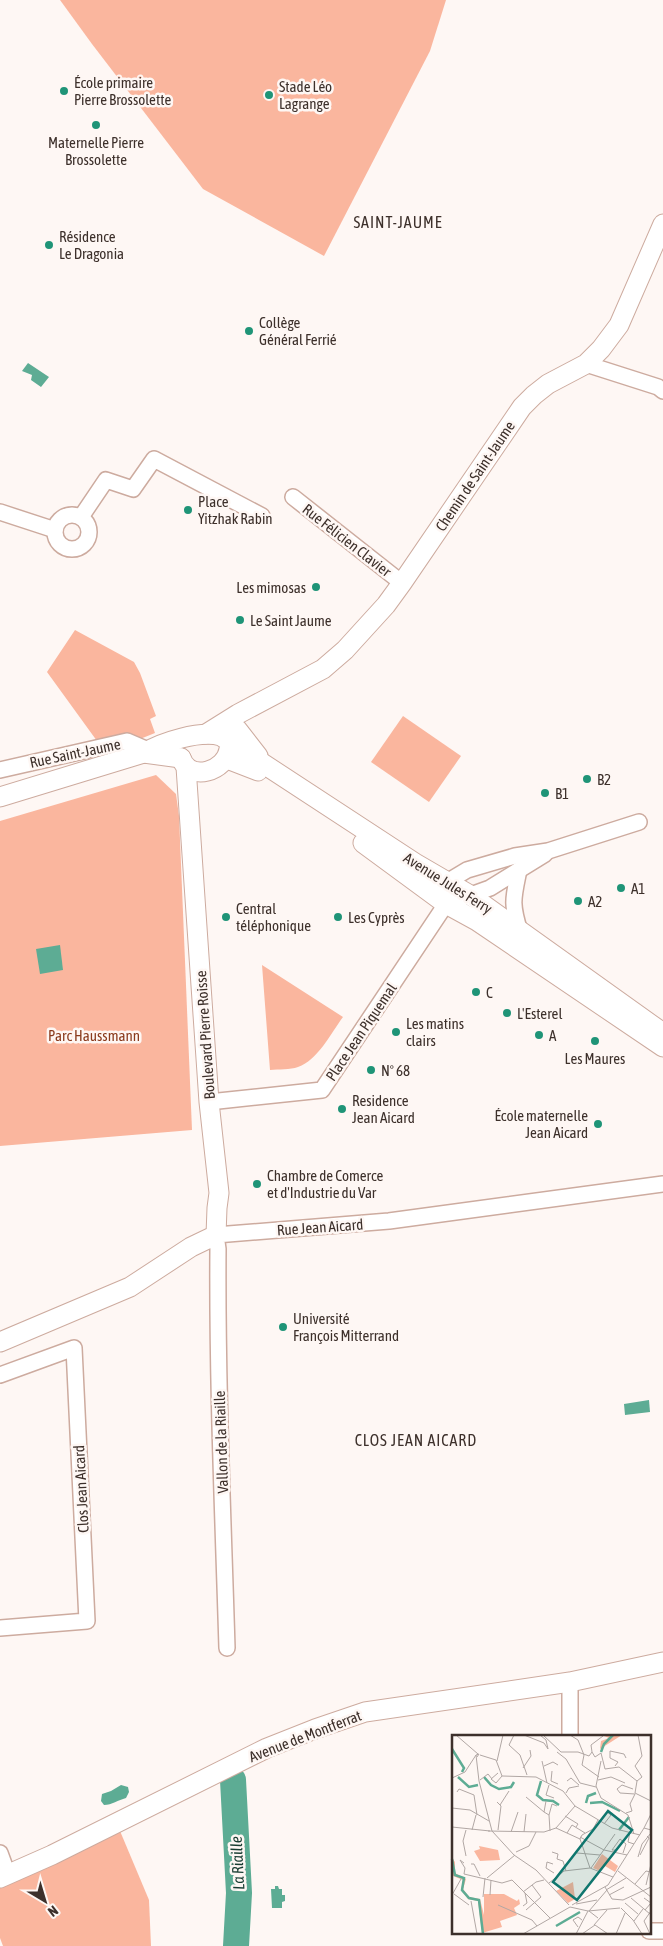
<svg xmlns="http://www.w3.org/2000/svg" width="663" height="1946" font-family="'Asap Condensed',sans-serif">
  <style>
    .green { fill: #fab69e }
    .water { fill: #5dac94 }
    .lines { fill: none; stroke-linecap: round; stroke-linejoin: round }
    .river { stroke: #5dac94; stroke-width: 26 }
    .minor-casing { stroke: #cdab9f; stroke-width: 18 }
    .tertiary-casing { stroke: #cdab9f; stroke-width: 21 }
    .minor { stroke: #fff; stroke-width: 15 }
    .tertiary { stroke: #fff; stroke-width: 19 }
    .poi-dot { fill: #1f9477; stroke: #fef7f4; stroke-width: 2 }
    .labels { text-anchor: middle; dominant-baseline: central; stroke-width: 5; stroke-linejoin: round; paint-order: stroke }
    .poi-label { font-size: 15px; fill: #3d302b; stroke: #fef7f4; text-anchor: start }
    .street-label { font-size: 15px; fill: #3d302b; stroke: #fef7f4 }
    .park-label { font-size: 15px; fill: #8a3a1c; stroke: #fef7f4 }
    .neighbourhood-label { font-size: 16px; letter-spacing: 1px; fill: #3d302b; stroke: #fef7f4 }
    .water-label { font-size: 16px; font-style: italic; fill: #173c31; stroke: #fef7f4 }
    .inset-river { fill: none; stroke: #5dac94; stroke-width: 2.5 }
    .inset-road { fill: none; stroke: #b1a7a4; stroke-width: 1 }
    .view { fill: #0f766e; fill-opacity: 0.15; stroke: #0f766e; stroke-width: 2.5 }
    .inset-edge { fill: none; stroke: #3d302b; stroke-width: 2.5 }
  </style>
  <rect width="100%" height="100%" fill="#fef7f4"/>
  <g class="green">
    <polygon points="60,0 446,0 430,51 324,256 203,189 92,44"/>
    <polygon points="75,630 134,662 140,673 156,716 150,719 155,733 135,741 97,741 47,672"/>
    <polygon points="403,716 461,756 429,802 371,762"/>
    <polygon points="156,775 176,794 179,816 192,1130 0,1146 0,821"/>
    <path d="M262,965L343,1017C331,1033 318,1060 298,1067C290,1070 279,1069 270,1070Z"/>
    <polygon points="120,1831 149,1900 151,1946 3,1946 0,1938 0,1885"/>
  </g>
  <g class="water">
    <polygon points="28,363 49,377 41,387 31,380 32,375 22,371"/>
    <polygon points="60,945 63,970 40,974 36,949"/>
    <polygon points="649,1400 650,1412 625,1415 624,1404"/>
    <path d="M121,1785L128,1787L129,1792L126,1798C118,1800 112,1805 104,1805L101,1801L102,1794L111,1791Z"/>
    <polygon points="275,1886 278,1886 279,1889 282,1889 282,1895 285,1895 285,1901 282,1902 282,1908 272,1908 271,1889 275,1889"/>
  </g>
  <g class="lines">
    <polyline class="river" points="233,1780 239,1893 236,1946"/>
    <g class="minor-casing">
      <g id="minor">
        <polyline points="586,364 658,387 663,391"/>
        <polyline points="293,497 402,583"/>
        <polyline points="0,512 55,530"/>
        <circle cx="72" cy="532" r="17"/>
        <polyline points="81,517 106,480 133,489 154,459 262,516"/>
        <polyline points="0,770 127,741 148,750"/>
        <path d="M519,870C513,899 511,903 520,932"/>
        <polyline points="447,890 447,882 467,870 515,856 548,851 639,822"/>
        <polyline points="446,904 490,888 545,854"/>
        <polyline points="209,1102 322,1090 446,904"/>
        <polyline points="0,1375 74,1348 87,1621 0,1628"/>
        <path d="M227,1648C223,1515 217,1382 218,1249L216,1235L389,1221L663,1184"/>
        <polyline points="570,1682 570,1736"/>
        <polyline points="0,1853 8,1875"/>
        <polyline points="649,1931 663,1931"/>
      </g>
    </g>
    <g class="tertiary-casing">
      <g id="tertiary">
        <polyline points="237,729 258,756"/>
        <polyline points="206,734 238,714 323,669 345,650 386,605 402,583 522,407 534,395 548,384 586,364 601,349 619,325 663,224"/>
        <path d="M144,753C162,742 200,730 221,736L415,863L470,895L663,1033"/>
        <path d="M181,758C190,783 226,771 229,749"/>
        <polyline points="227,759 258,771"/>
        <polyline points="0,797 144,753 181,758"/>
        <polyline points="363,843 446,904 477,921 663,1047"/>
        <polyline points="0,1342 130,1287 191,1247 216,1235 217,1208 219,1193 209,1102 186,767"/>
        <polyline points="0,1878 52,1855 267,1748 315,1729 365,1712 570,1682 663,1662"/>
      </g>
    </g>
    <use href="#minor" class="minor"/>
    <use href="#tertiary" class="tertiary"/>
  </g>
  <g class="poi-dot">
    <circle cx="64" cy="91" r="5"/>
    <circle cx="269" cy="95" r="5"/>
    <circle cx="96" cy="125" r="5"/>
    <circle cx="49" cy="245" r="5"/>
    <circle cx="249" cy="331" r="5"/>
    <circle cx="188" cy="510" r="5"/>
    <circle cx="316" cy="587" r="5"/>
    <circle cx="240" cy="620" r="5"/>
    <circle cx="587" cy="779" r="5"/>
    <circle cx="545" cy="793" r="5"/>
    <circle cx="621" cy="888" r="5"/>
    <circle cx="578" cy="901" r="5"/>
    <circle cx="226" cy="917" r="5"/>
    <circle cx="338" cy="917" r="5"/>
    <circle cx="476" cy="992" r="5"/>
    <circle cx="507" cy="1013" r="5"/>
    <circle cx="396" cy="1032" r="5"/>
    <circle cx="539" cy="1035" r="5"/>
    <circle cx="595" cy="1041" r="5"/>
    <circle cx="371" cy="1070" r="5"/>
    <circle cx="342" cy="1109" r="5"/>
    <circle cx="598" cy="1124" r="5"/>
    <circle cx="257" cy="1184" r="5"/>
    <circle cx="283" cy="1327" r="5"/>
  </g>
  <g class="labels">
    <g class="poi-label">
      <text x="74" y="82">École primaire<tspan x="74" dy="17">Pierre Brossolette</tspan></text>
      <text x="279" y="86">Stade Léo<tspan x="279" dy="17">Lagrange</tspan></text>
      <text x="96" y="142" text-anchor="middle">Maternelle Pierre<tspan x="96" dy="17">Brossolette</tspan></text>
      <text x="59" y="236">Résidence<tspan x="59" dy="17">Le Dragonia</tspan></text>
      <text x="259" y="322">Collège<tspan x="259" dy="17">Général Ferrié</tspan></text>
      <text x="198" y="501">Place<tspan x="198" dy="17">Yitzhak Rabin</tspan></text>
      <text x="306" y="587" text-anchor="end">Les mimosas</text>
      <text x="250" y="620">Le Saint Jaume</text>
      <text x="597" y="779">B2</text>
      <text x="555" y="793">B1</text>
      <text x="631" y="888">A1</text>
      <text x="588" y="901">A2</text>
      <text x="236" y="908">Central<tspan x="236" dy="17">téléphonique</tspan></text>
      <text x="348" y="917">Les Cyprès</text>
      <text x="486" y="992">C</text>
      <text x="517" y="1013">L'Esterel</text>
      <text x="406" y="1023">Les matins<tspan x="406" dy="17">clairs</tspan></text>
      <text x="549" y="1035">A</text>
      <text x="595" y="1058" text-anchor="middle">Les Maures</text>
      <text x="381" y="1070">N° 68</text>
      <text x="352" y="1100">Residence<tspan x="352" dy="17">Jean Aicard</tspan></text>
      <text x="588" y="1115" text-anchor="end">École maternelle<tspan x="588" dy="17">Jean Aicard</tspan></text>
      <text x="267" y="1175">Chambre de Comerce<tspan x="267" dy="17">et d'Industrie du Var</tspan></text>
      <text x="293" y="1318">Université<tspan x="293" dy="17">François Mitterrand</tspan></text>
    </g>
    <g class="street-label">
      <text transform="translate(475 476) rotate(-56)">Chemin de Saint-Jaume</text>
      <text transform="translate(347 540) rotate(38)">Rue Félicien Clavier</text>
      <text transform="translate(75 753) rotate(-12)">Rue Saint-Jaume</text>
      <text transform="translate(448 883) rotate(32)">Avenue Jules Ferry</text>
      <text transform="translate(361 1032) rotate(-56)">Place Jean Piquemal</text>
      <text transform="translate(205 1035) rotate(-94)">Boulevard Pierre Roisse</text>
      <text transform="translate(320 1227) rotate(-4)">Rue Jean Aicard</text>
      <text transform="translate(221 1442) rotate(-92)">Vallon de la Riaille</text>
      <text transform="translate(81 1489) rotate(-93)">Clos Jean Aicard</text>
      <text transform="translate(305 1736) rotate(-21)">Avenue de Montferrat</text>
    </g>
    <g class="park-label">
      <text x="94" y="1035">Parc Haussmann</text>
    </g>
    <g class="neighbourhood-label">
      <text x="398" y="222">SAINT-JAUME</text>
      <text x="416" y="1440">CLOS JEAN AICARD</text>
    </g>
    <g class="water-label">
      <text transform="translate(237 1863) rotate(-93)">La Riaille</text>
    </g>
  </g>
  <g transform="translate(452 1735)">
    <rect width="199" height="199" fill="#fef7f4"/>
    <path d="M150,0H170L148,14L149,6L157,3ZM27,111L46,115L48,125L28,126L22,116L28,114ZM150,119L166,131L163,137L153,131L148,136L141,133ZM0,123L3,127V138L14,144L11,154L17,162L28,164L32,180V159H52L65,166L67,164L68,169L62,173L65,180L48,186L50,192L30,198L26,166L16,164L9,155L11,145L1,141ZM121,147L123,164L116,168L104,156Z" fill="#fab69e"/>
    <path class="inset-river" d="M0,14L12,33L10,37M149,17L152,9L161,0M6,42L17,52L26,50M32,42L39,50L47,54L59,52L62,47M89,46L85,60L91,65L101,66L107,70M134,68L136,61L144,58M138,68L150,67L168,76M167,95L177,82M0,124L3,140L12,143L10,155L17,163L27,165L31,199M104,191L128,177"/>
    <path class="inset-road" d="M4,0L26,19M62,0L57,10L68,20L75,40M72,0L92,8L96,14L94,5L88,0M91,0L109,17H126L137,21L140,17L143,22L149,18L153,34L167,32L185,46L183,58L199,66M118,0L126,5L132,20L130,30L147,42M105,17L114,24L128,48L144,52M140,17L139,10L151,1M28,20L44,25L50,41L84,42L111,56L123,71M25,22L27,19L24,20L27,46L40,96L62,120L84,135L117,170M45,26L51,0M90,26L95,48M149,26L144,51L149,63L176,80L182,99M92,31L101,27L106,30M163,31L166,27L158,23V16L172,19L174,23M71,33L79,21L78,15M100,36L99,46L106,49M46,38L39,44L44,48L50,41M0,43L13,37L24,20M28,45L36,39L40,44M146,45L159,42L173,48M115,46L119,43L127,50M185,46L190,42L183,31L190,21L186,0M97,50L94,60L102,63M181,54L170,50L165,54L168,58L183,59M5,57L7,54L22,60L25,80M114,58L117,53L127,51M74,62L92,77M94,66L92,77L97,80L98,96M45,67L49,71L46,95M48,70L57,56M0,73L18,75L37,86M174,78L180,76L178,69L183,59M97,80L100,69L105,71M113,81L126,89L124,92M152,89L159,80L155,77M0,92L38,96M104,93L123,71L160,93L188,100M192,93L199,79M14,95L11,106L14,121M20,95L24,80M36,96L92,97L104,93L128,104L130,100M59,97L66,77M72,97L74,79M178,97L176,107L182,109M115,98L120,90L133,98M130,100L141,94L146,85M128,102L152,115L175,120M128,104L138,133L161,142M163,115H160L168,104L174,109L171,118M64,117L77,111L84,97M100,117L106,119L105,124L111,126L114,136M125,118L148,120M188,120L197,103L195,101M186,122L190,109L199,98M12,128L8,125L13,133L12,139L50,148L60,145L98,183M19,129H22L28,141M101,129L95,127L94,133L102,138M139,133L163,99M166,136L199,162M35,143L63,120M97,148L112,136L138,133M183,149L194,136L199,137M194,150L199,129M153,152L160,164L171,165L199,152M154,155L174,143M71,157L84,147L92,145M2,159L17,170M0,160L9,144M38,160L39,145M157,160L172,152M31,162L33,143M179,163L198,179M192,163L199,168L193,175M19,166L25,199M173,168L186,179M124,169L145,165M46,170L80,185L85,191M120,170L156,150L192,93L199,95M71,171L75,168L73,158M169,173L181,185M74,175L89,162L80,150M146,183L137,176L155,155M181,185L190,199M182,186L191,174M142,190L155,175M126,192L121,185L126,182L130,185M71,199L118,172L136,176L168,173M124,199L136,176M130,199L143,190L156,199M164,199L173,178M198,199L192,186L199,176"/>
    <path class="view" d="M156,76L180,95L125,165L101,147Z"/>
    <rect width="199" height="199" class="inset-edge"/>
  </g>
  <g transform="translate(45 1901) rotate(142)" stroke="#fef7f4" stroke-width="4" paint-order="stroke">
  <path d="M0-4L9 19L0 12L-9 19Z" fill="#3d302b"/>
  <text y="-8" font-size="14" font-weight="bold" text-anchor="middle" fill="#3d302b">N</text>
  </g>
</svg>
